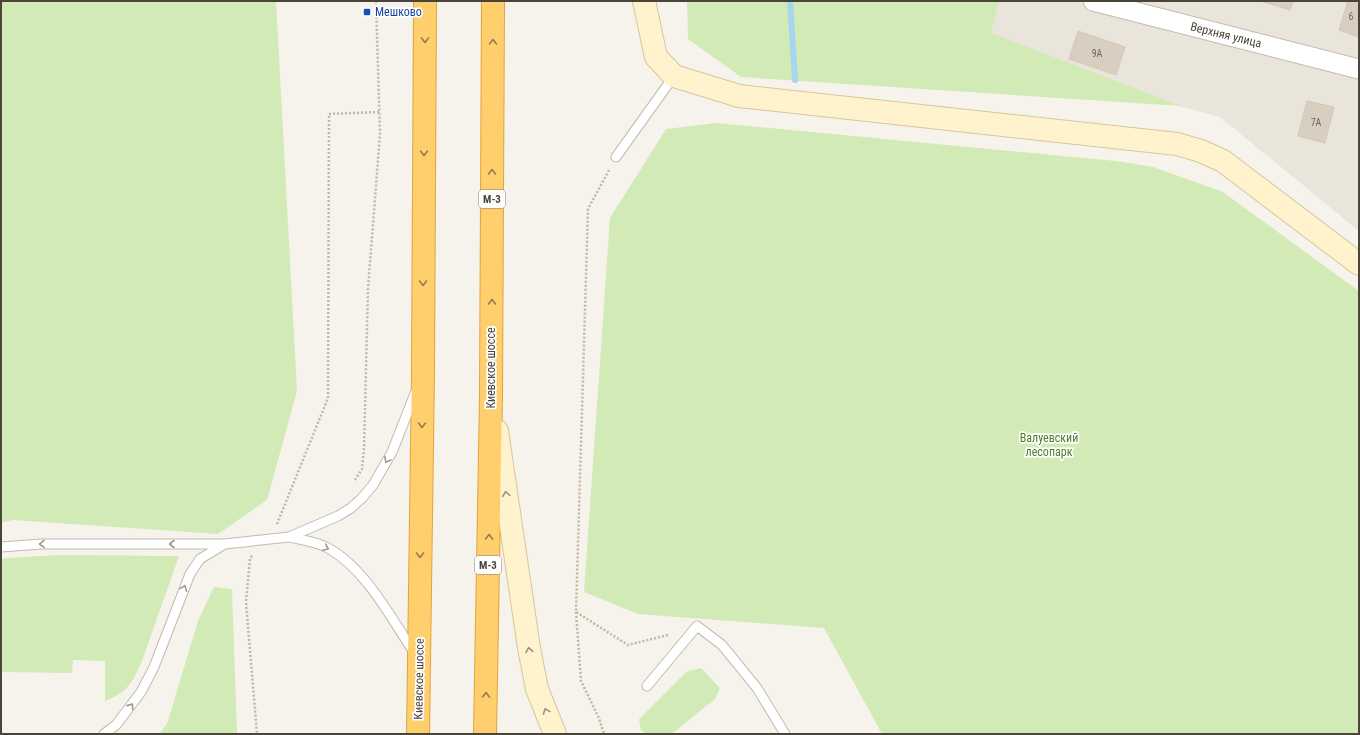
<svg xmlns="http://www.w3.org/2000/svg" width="1360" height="735" font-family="'Roboto Condensed',sans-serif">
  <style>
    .residential { fill: #eae5da }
    .green { fill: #d2eab5 }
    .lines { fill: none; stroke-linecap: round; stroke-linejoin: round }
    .stream { stroke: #a9d4f2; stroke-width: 6 }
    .building { fill: #d8cfc1; stroke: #d3c7b4 }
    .lane-casing { stroke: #c2bbae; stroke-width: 11 }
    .street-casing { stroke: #c2bbae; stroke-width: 21 }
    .secondary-casing { stroke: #d6c79b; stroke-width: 24 }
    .highway-casing { stroke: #e0a43c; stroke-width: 24 }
    .path { stroke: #c4b79f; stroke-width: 2.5; stroke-dasharray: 2 2; stroke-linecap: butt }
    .lane { stroke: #fff; stroke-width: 9 }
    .street { stroke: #fff; stroke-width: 19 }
    .secondary { stroke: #fff3cd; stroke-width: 22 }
    .highway { stroke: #ffcf6e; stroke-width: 22 }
    .oneway { stroke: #937c4e }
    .oneway2 { stroke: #9c9892 }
    .oneway3 { stroke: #9c937c }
    .transit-dot { fill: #1a4fb4; stroke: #fff; stroke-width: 1.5 }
    .labels { text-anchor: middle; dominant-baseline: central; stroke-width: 3.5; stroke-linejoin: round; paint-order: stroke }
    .number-label { font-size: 10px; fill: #6e675b }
    .shield { fill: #fff; stroke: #817c74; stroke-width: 1 }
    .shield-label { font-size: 11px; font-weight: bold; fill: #4b4439 }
    .transit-label { font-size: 12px; fill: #164399; stroke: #fff; text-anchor: start }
    .street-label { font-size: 12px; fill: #4b4439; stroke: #fff }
    .park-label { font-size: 12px; fill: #4a7f2a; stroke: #fff }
  </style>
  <rect width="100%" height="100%" fill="#f6f3ec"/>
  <polygon class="residential" points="936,1 1359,1 1359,231 1220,117 1034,68"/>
  <g class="green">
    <polygon points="1,1 276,1 297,391 267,500 218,534 13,520 1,523"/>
    <polygon points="687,1 999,1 991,33 1181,106 741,77 688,39"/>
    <polygon points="717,123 1116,161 1153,167 1223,192 1359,291 1359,734 882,734 824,628 638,614 584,592 610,218 666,129"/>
    <path d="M58,555L179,556L142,661C132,683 128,692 105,701V661L73,660L72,673L1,672V560L6,558Z"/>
    <polygon points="214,587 232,589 237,734 159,734 167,724 198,621"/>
    <polygon points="701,668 720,688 715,699 674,732 670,734 646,734 641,730 639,719 686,672"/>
  </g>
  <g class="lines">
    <polyline class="stream" points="790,1 795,80"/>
  </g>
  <g class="building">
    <polygon points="1261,1 1293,1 1290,10"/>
    <polygon points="1348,1 1359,1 1359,37 1339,30"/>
    <polygon points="1078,31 1125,47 1116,75 1069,59"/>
    <polygon points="1307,101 1334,107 1325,143 1298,136"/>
  </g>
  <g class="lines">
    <g class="lane-casing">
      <g id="lane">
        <polyline points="616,157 674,76"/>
        <path d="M289,537C302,540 317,542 328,548C365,568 392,619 415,654"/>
        <polyline points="1,547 41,544 225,544 289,537 338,516 351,508 362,498 373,485 392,452 416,391"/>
        <polyline points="647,686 697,626 722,645 757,688 785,734"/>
        <polyline points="104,734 116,725 141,692 154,667 190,574 200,559 223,545"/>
      </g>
    </g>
    <g class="street-casing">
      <polyline id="street" points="1093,1 1359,69"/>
    </g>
    <g class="secondary-casing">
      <g id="secondary">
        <polyline points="644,1 656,57 674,76 739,96 1177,144 1201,151 1223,161 1359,264"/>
        <polyline points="497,431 529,648 537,689 555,734"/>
      </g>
    </g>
    <g class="highway-casing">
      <g id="highway">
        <polyline points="418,734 423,372 425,1"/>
        <polyline points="485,734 491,397 493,1"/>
      </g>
    </g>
    <g class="path">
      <polyline points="609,170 588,209 576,612 628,645 668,635"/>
      <polyline points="355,480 362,469 364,449 368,288 380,134 376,1"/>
      <polyline points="277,524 328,398 329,114 379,112"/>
      <polyline points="252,556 250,558 246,602 257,734"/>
      <polyline points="576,612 581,681 599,718 604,734"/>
    </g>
    <use href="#lane" class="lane"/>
    <use href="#street" class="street"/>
    <use href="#secondary" class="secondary"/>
    <use href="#highway" class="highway"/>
  </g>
  <defs><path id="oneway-chevron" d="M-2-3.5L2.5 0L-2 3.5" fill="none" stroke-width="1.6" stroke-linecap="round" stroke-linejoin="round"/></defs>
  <g class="oneway">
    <use href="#oneway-chevron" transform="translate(425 40) rotate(91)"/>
    <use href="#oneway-chevron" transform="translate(493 42) rotate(-90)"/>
    <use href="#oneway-chevron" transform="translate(424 153) rotate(90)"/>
    <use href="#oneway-chevron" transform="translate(492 172) rotate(-90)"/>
    <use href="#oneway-chevron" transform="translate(423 283) rotate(90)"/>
    <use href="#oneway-chevron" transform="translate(492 302) rotate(-90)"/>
    <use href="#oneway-chevron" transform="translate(422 425) rotate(91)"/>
    <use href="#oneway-chevron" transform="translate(489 537) rotate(-89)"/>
    <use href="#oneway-chevron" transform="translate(420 555) rotate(91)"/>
    <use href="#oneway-chevron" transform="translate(486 695) rotate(-89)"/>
  </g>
  <g class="oneway2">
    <use href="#oneway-chevron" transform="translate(387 460) rotate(118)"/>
    <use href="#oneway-chevron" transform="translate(42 544) rotate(179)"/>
    <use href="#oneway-chevron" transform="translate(172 544) rotate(-180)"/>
    <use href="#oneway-chevron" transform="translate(326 548) rotate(25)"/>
    <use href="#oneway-chevron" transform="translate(184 588) rotate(-69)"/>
    <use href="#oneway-chevron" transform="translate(131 706) rotate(-55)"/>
  </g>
  <g class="oneway3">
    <use href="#oneway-chevron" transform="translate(506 494) rotate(-98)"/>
    <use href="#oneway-chevron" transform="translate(529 650) rotate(-100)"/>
    <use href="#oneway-chevron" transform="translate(546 711) rotate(-111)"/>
  </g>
  <rect class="transit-dot" x="363" y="8" width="8" height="8" rx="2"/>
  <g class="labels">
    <g class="number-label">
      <text x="1351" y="16">6</text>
      <text x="1097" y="53">9А</text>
      <text x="1316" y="122">7А</text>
    </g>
    <g class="shield">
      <rect x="479" y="190" width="26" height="18" rx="3"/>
      <rect x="475" y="556" width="26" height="18" rx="3"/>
    </g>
    <g class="shield-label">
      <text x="492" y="199">М-3</text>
      <text x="488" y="565">М-3</text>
    </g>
    <g class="transit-label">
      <text x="375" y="12">Мешково</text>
    </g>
    <g class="street-label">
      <text transform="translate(1226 35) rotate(14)">Верхняя улица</text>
      <text transform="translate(491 368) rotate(-90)">Киевское шоссе</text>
      <text transform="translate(419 679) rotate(-89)">Киевское шоссе</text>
    </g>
    <g class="park-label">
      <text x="1049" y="438">Валуевский<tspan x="1049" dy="14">лесопарк</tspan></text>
    </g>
  </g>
  <rect width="1360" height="735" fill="none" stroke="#4b4439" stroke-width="4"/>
</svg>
